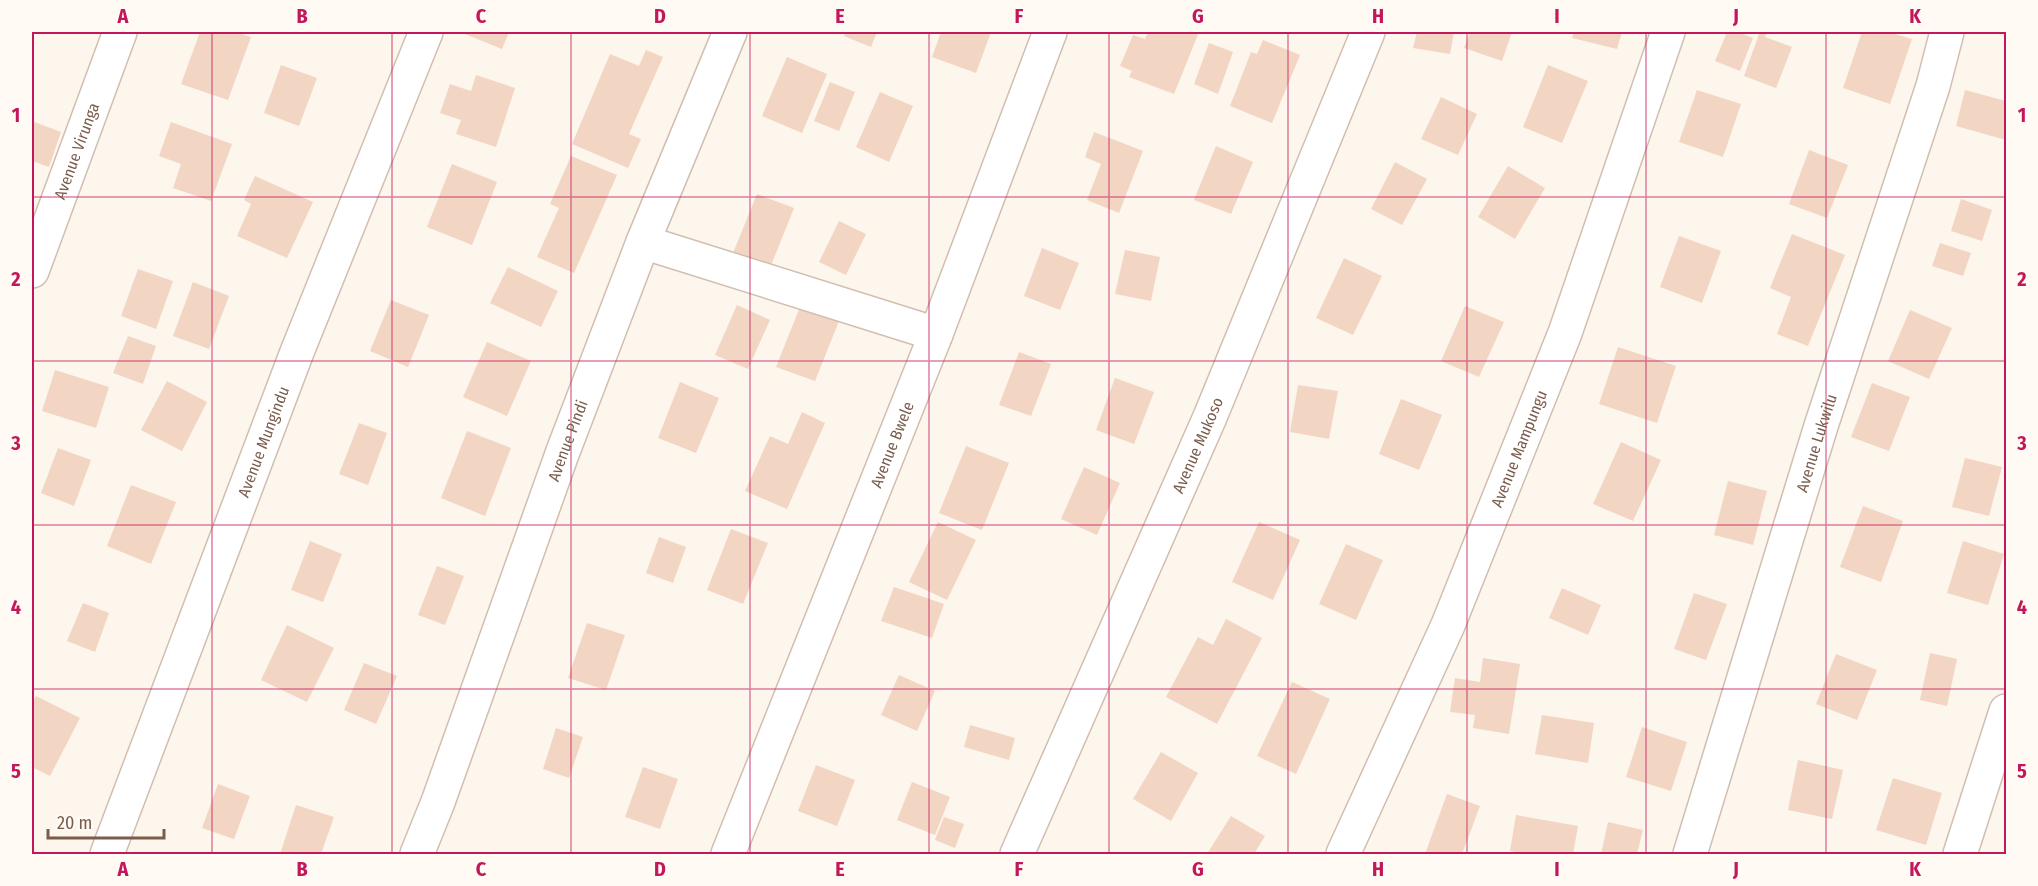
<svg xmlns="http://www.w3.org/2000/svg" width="2038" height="886" font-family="'Fira Sans Condensed',sans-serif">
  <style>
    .building { fill: #f3d5c3 }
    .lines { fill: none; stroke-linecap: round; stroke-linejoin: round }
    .minor-casing { stroke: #d1beb0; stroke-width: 36 }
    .minor { stroke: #fff; stroke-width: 33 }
    .grid { fill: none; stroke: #c2185b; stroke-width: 1.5; stroke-opacity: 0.55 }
    .labels { text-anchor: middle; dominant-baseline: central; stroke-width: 4.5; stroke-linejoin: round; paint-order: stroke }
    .street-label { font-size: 16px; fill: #7a5c4d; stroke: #fffaf3 }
    .neatline { fill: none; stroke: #c2185b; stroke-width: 2 }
    .grid-label { font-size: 20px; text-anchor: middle; font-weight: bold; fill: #c2185b }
  </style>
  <rect width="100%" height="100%" fill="#fdf6ec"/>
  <g class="building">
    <polygon points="200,32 236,32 251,37 228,100 181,84"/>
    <polygon points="460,32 509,32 502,49"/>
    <polygon points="846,32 877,32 871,47 844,36"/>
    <polygon points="941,32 991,32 976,73 932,57"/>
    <polygon points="1148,32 1199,32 1174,94 1129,77 1132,71 1120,66 1133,35 1145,39"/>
    <polygon points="1417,32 1454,32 1450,54 1413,48"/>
    <polygon points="1470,32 1512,32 1502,61 1464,48"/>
    <polygon points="1574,32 1622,32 1617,49 1572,38"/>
    <polygon points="1727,32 1738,32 1753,38 1740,71 1715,61"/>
    <polygon points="1753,32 1767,32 1765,37 1792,47 1776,88 1744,76 1759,34"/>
    <polygon points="1862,32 1888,32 1912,39 1890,104 1843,88"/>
    <polygon points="1263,40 1300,55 1272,123 1230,106 1251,52 1257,54"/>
    <polygon points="1209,43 1233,52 1218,94 1194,84"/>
    <polygon points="646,50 663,57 629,134 641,139 628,168 572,144 610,54 639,66"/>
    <polygon points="787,57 827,74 802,133 762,116"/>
    <polygon points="281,65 317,78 299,126 264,113"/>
    <polygon points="1548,65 1588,81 1562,143 1523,127"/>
    <polygon points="476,75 515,88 496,147 456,134 461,120 440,113 450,84 471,91"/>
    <polygon points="830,82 855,92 839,131 814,121"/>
    <polygon points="1697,90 1741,104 1723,157 1679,142"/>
    <polygon points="1965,90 2006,101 2006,140 1956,126"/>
    <polygon points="880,92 913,106 889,162 856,147"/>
    <polygon points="1441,97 1477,114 1458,155 1421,139"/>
    <polygon points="32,121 61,132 49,167 32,161"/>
    <polygon points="171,122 232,144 211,201 173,188 181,164 159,156"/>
    <polygon points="1094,132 1143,151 1119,213 1087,200 1101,164 1085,157"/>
    <polygon points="1216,146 1253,162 1231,214 1194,200"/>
    <polygon points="1809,150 1848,165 1827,218 1789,204"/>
    <polygon points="571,156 617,175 574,273 537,257 559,208 550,204"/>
    <polygon points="1395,162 1427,179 1402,225 1371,209"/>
    <polygon points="452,164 497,182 472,245 427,227"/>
    <polygon points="1508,166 1545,188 1515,239 1478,217"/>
    <polygon points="255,176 313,202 287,258 237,236 251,204 244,200"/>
    <polygon points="757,194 794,208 770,268 733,253"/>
    <polygon points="1961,199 1992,210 1982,241 1951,231"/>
    <polygon points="839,221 866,234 846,275 819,262"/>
    <polygon points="1792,234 1845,255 1808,346 1777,334 1791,297 1770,288"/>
    <polygon points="1679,236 1721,251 1702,303 1660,287"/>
    <polygon points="1940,243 1971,253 1963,276 1932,266"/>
    <polygon points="1042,248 1079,263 1060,310 1024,296"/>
    <polygon points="1125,250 1160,257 1151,301 1115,294"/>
    <polygon points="1344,258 1382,276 1353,335 1316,318"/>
    <polygon points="508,267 558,291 541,327 490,303"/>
    <polygon points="138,269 173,281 156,329 121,316"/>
    <polygon points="193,282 229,296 209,349 173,336"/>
    <polygon points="391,300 429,315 408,367 370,351"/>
    <polygon points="802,302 841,316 815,381 776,367"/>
    <polygon points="737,305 770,320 748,369 715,355"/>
    <polygon points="1465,306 1504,322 1479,377 1441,361"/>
    <polygon points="1910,310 1952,328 1929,379 1888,361"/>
    <polygon points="128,336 156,346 143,384 113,373"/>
    <polygon points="487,342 531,361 507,416 463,397"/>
    <polygon points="1618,347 1676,366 1657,423 1599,404"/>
    <polygon points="1019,352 1051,364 1031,416 999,405"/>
    <polygon points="55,370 109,387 96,428 42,411"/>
    <polygon points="1115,378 1154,392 1134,444 1096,430"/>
    <polygon points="167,381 207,402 182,451 141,430"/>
    <polygon points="680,382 719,398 696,453 658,438"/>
    <polygon points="1872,383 1910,397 1889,451 1851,437"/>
    <polygon points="1298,385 1338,391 1329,439 1290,432"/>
    <polygon points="1401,399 1442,415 1419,470 1379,454"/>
    <polygon points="802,412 825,423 787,509 745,491 770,436 788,444"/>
    <polygon points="359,423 387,433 368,485 339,474"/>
    <polygon points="467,431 511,448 485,516 441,498"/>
    <polygon points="1621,442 1661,460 1633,521 1593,504"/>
    <polygon points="966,446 1009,463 982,530 939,513"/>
    <polygon points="58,448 91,460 74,506 41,493"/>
    <polygon points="1965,458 2002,467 1989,516 1952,507"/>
    <polygon points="1084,467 1120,483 1097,535 1061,519"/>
    <polygon points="1728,481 1767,491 1753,545 1714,535"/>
    <polygon points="131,485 176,502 151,564 107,546"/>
    <polygon points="1863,506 1903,521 1881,582 1840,567"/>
    <polygon points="938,522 976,540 947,600 909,582"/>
    <polygon points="1259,522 1300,540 1273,600 1232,582"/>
    <polygon points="731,529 768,543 743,604 707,590"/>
    <polygon points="659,537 686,547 673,583 646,573"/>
    <polygon points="310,541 342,554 323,602 291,590"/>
    <polygon points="1963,541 2004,554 1988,605 1947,593"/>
    <polygon points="1346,544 1383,560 1356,620 1319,604"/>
    <polygon points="437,566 464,576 445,625 418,615"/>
    <polygon points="894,587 944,604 932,638 881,621"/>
    <polygon points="1562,588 1601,605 1588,635 1549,618"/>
    <polygon points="1694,593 1727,604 1706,660 1674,649"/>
    <polygon points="83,603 109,613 95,652 67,641"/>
    <polygon points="1226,619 1262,638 1217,724 1166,697 1198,637 1213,645"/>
    <polygon points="587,623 625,635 606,690 568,678"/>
    <polygon points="287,625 334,648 307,702 261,680"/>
    <polygon points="1930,653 1957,659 1947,706 1920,700"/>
    <polygon points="1836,654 1877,670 1857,720 1816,704"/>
    <polygon points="1483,658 1520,664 1509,734 1473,728 1475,715 1450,712 1455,678 1480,682"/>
    <polygon points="364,663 397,676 376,724 344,710"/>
    <polygon points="899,675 935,691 917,731 881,715"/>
    <polygon points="1292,682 1330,699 1296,774 1257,756"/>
    <polygon points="36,696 80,718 50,776 32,767 32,704"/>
    <polygon points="1542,715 1594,723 1588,763 1535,754"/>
    <polygon points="970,725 1015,738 1009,760 964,747"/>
    <polygon points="1642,727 1687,742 1671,791 1626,777"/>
    <polygon points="556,728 583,737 569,778 543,769"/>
    <polygon points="1161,752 1198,773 1171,821 1133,799"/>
    <polygon points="1798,760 1843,770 1832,819 1788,810"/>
    <polygon points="816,765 855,780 837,826 798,811"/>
    <polygon points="643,767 678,779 660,829 625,817"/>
    <polygon points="1893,778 1942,793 1926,845 1876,830"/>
    <polygon points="912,782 950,797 935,835 897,820"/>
    <polygon points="218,784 250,796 234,839 202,828"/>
    <polygon points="1447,794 1480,806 1462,854 1425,854"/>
    <polygon points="296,805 334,817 321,854 280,854"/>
    <polygon points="1516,815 1578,826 1573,854 1527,854 1510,851"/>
    <polygon points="1231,816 1265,836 1254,854 1207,854"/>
    <polygon points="944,817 964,824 955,848 935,840"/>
    <polygon points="1608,822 1643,830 1637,854 1601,854"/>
  </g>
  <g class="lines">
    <g class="minor-casing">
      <g id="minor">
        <polyline points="643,242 936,334"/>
        <path id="s1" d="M32,271L120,32"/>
        <path id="s2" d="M107,854L297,352L426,32"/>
        <path id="s3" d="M417,854L438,802L562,454L643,242L730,32"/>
        <path id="s4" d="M728,854L936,334L1050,32"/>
        <path id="s5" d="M1017,854L1210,417L1368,32"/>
        <path id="s6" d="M1343,854L1448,625L1565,333L1668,32"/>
        <path id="s7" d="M1690,854L1821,426L1933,86L1947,32"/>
        <polyline points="1960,854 2006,711"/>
      </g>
    </g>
    <use href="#minor" class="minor"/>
  </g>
  <path class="grid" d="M212,32V854M392,32V854M571,32V854M750,32V854M929,32V854M1109,32V854M1288,32V854M1467,32V854M1646,32V854M1826,32V854M32,197H2006M32,361H2006M32,525H2006M32,689H2006"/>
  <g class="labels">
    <g class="street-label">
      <text stroke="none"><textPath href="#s1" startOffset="128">Avenue Virunga</textPath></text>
      <text stroke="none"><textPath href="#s3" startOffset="440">Avenue Pindi</textPath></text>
      <text stroke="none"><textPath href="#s2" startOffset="441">Avenue Mungindu</textPath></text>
      <text stroke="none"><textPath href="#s7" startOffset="430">Avenue Lukwilu</textPath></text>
      <text stroke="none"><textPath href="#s4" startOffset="441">Avenue Bwele</textPath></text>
      <text stroke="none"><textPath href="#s5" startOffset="447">Avenue Mukoso</textPath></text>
      <text stroke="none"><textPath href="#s6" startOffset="442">Avenue Mampungu</textPath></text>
    </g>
  </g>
  <rect width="2038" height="886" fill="none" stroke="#fffaf3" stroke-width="66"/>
  <path d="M48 829v9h116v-9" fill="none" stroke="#7a5c4d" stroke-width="3"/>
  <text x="57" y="829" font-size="18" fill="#7a5c4d" stroke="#fffaf3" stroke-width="4.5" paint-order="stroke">20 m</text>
  <rect x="33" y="33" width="1972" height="820" class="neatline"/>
  <g class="grid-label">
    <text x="123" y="23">A</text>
    <text x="302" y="23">B</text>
    <text x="481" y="23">C</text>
    <text x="660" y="23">D</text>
    <text x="840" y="23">E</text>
    <text x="1019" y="23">F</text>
    <text x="1198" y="23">G</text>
    <text x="1378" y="23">H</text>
    <text x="1557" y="23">I</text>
    <text x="1736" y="23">J</text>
    <text x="1915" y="23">K</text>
    <text x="16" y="122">1</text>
    <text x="2022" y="122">1</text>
    <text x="16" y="286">2</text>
    <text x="2022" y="286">2</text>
    <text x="16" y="450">3</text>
    <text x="2022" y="450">3</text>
    <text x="16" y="614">4</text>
    <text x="2022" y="614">4</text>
    <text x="16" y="778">5</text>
    <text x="2022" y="778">5</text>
    <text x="123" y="876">A</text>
    <text x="302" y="876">B</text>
    <text x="481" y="876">C</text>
    <text x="660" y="876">D</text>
    <text x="840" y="876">E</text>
    <text x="1019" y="876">F</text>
    <text x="1198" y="876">G</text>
    <text x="1378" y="876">H</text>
    <text x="1557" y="876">I</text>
    <text x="1736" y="876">J</text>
    <text x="1915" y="876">K</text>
  </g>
</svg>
